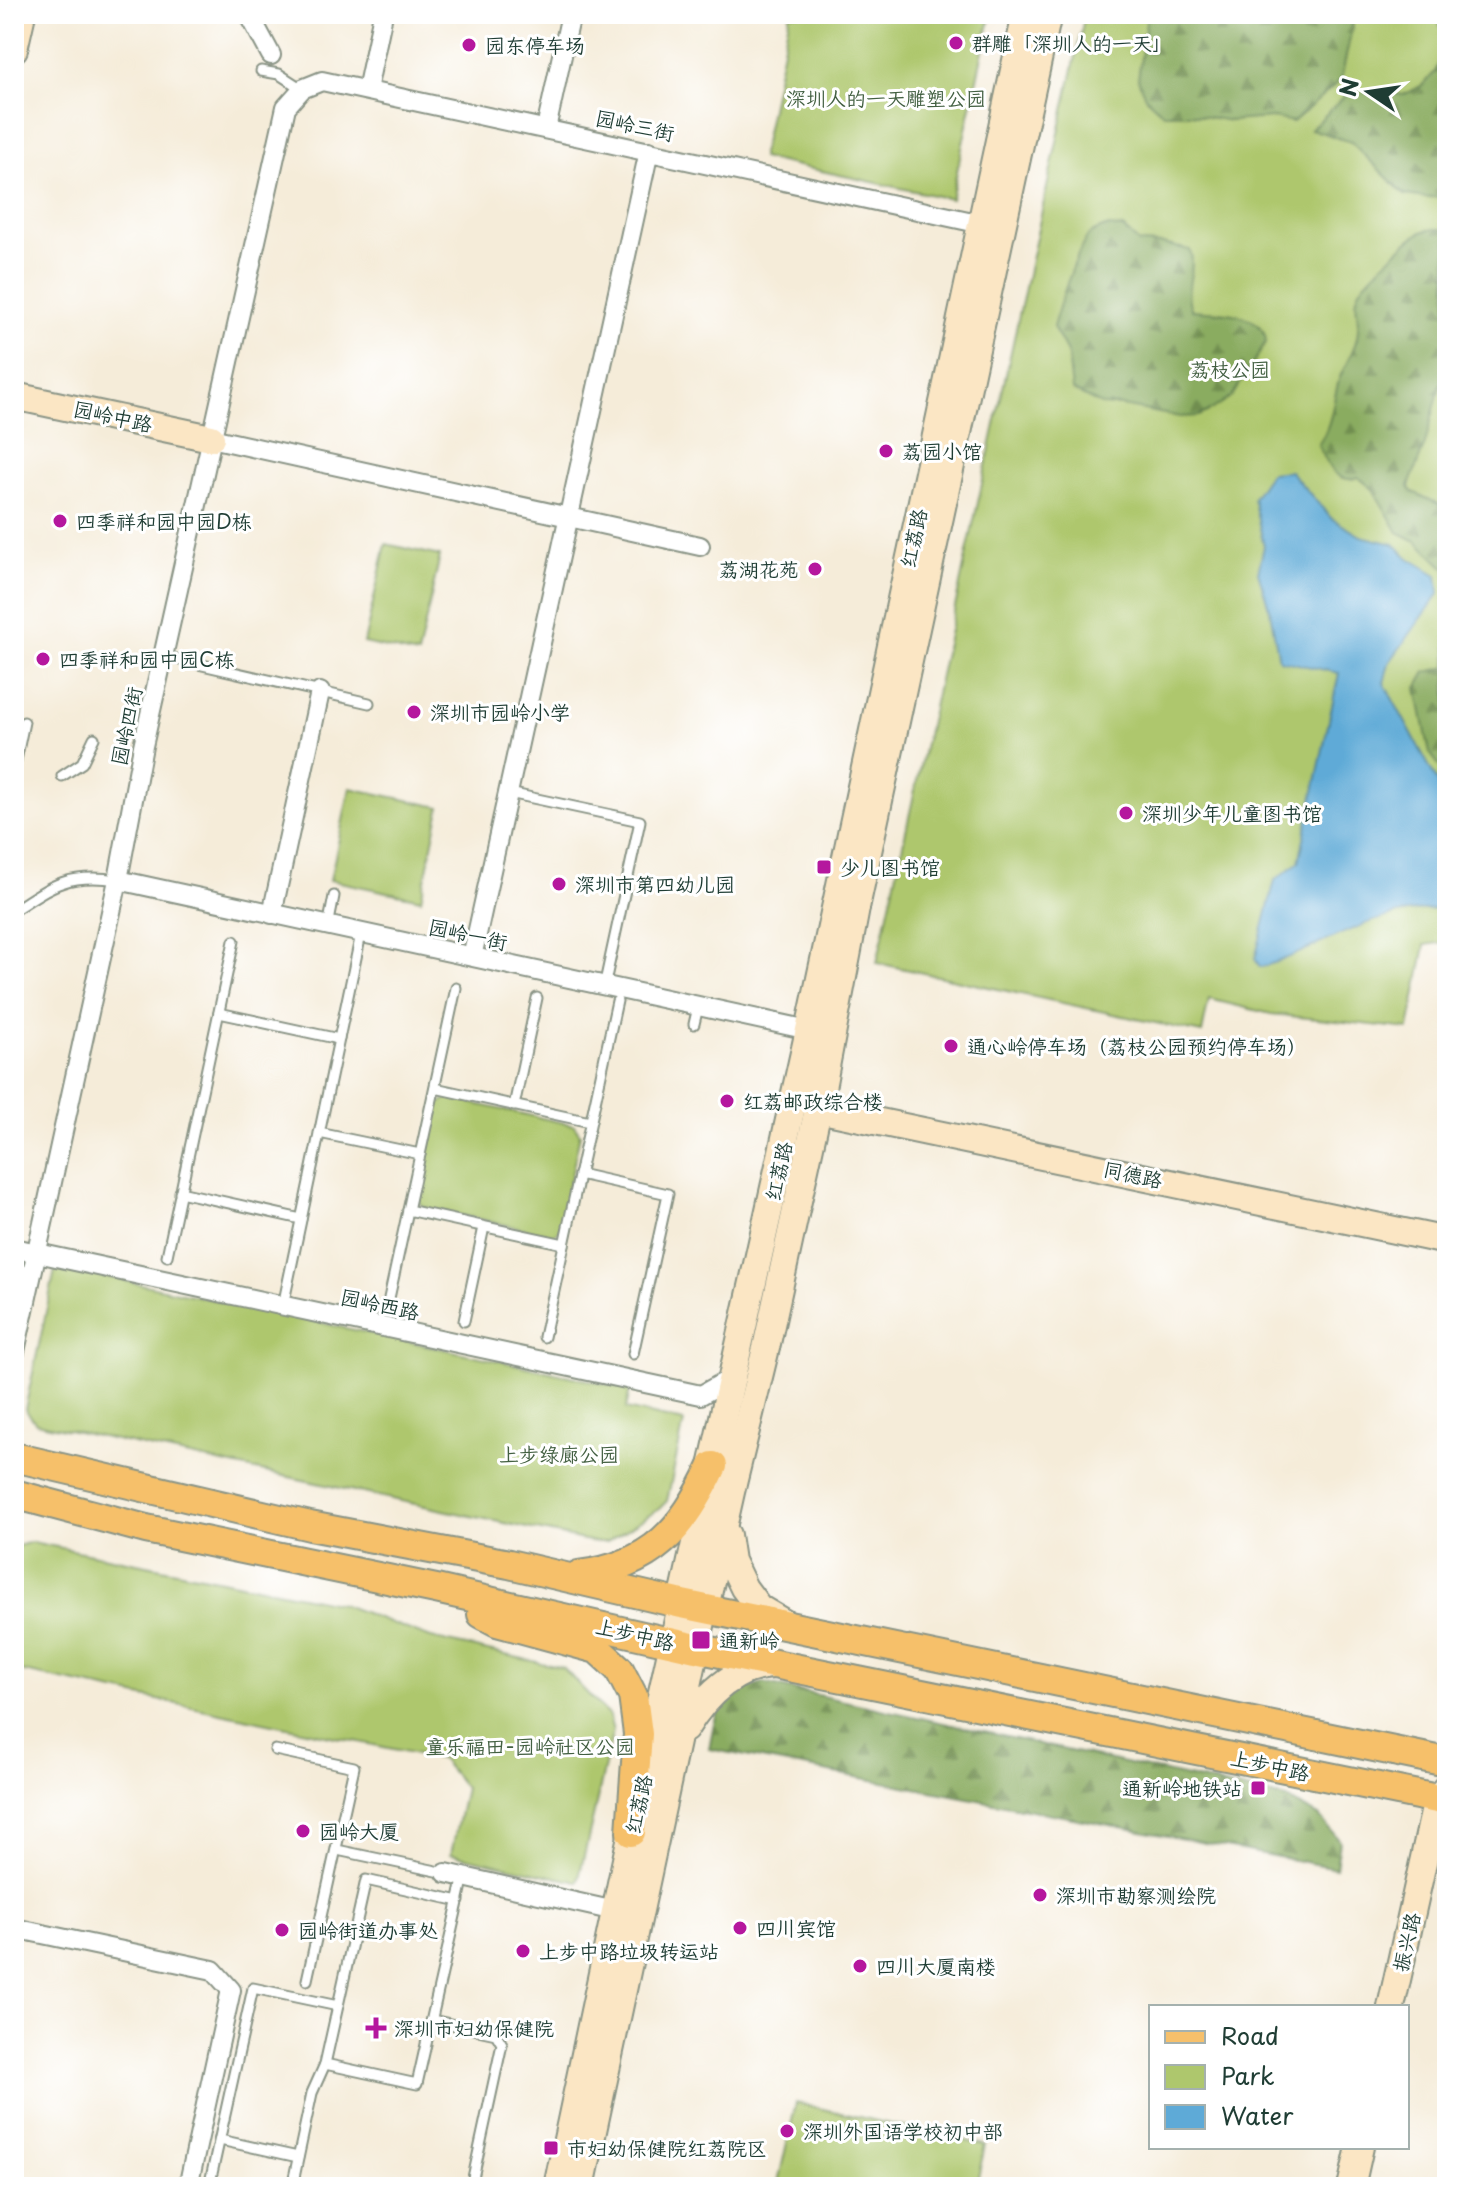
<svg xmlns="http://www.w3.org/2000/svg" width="1461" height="2201" font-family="'Playpen Sans','LXGW WenKai TC',sans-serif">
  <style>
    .green { fill: #aec76d; stroke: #668250; stroke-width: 2 }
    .forest { fill: url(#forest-firs); stroke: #54744a; stroke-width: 2 }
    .water { fill: #5eaad7; stroke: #3e7486; stroke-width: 2 }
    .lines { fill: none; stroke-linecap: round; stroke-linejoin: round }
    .lane-casing { stroke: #8a9486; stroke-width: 13 }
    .street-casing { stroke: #8a9486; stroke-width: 22 }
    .secondary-casing { stroke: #8a9486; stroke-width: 30 }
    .primary-casing { stroke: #8a9486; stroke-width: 32 }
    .lane { stroke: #fff; stroke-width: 9 }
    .street { stroke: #fff; stroke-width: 18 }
    .secondary { stroke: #fbe6c4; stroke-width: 26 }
    .primary { stroke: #f6c06b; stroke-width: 28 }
    .poi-dot { fill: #b5179e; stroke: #fff; stroke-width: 3 }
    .labels { text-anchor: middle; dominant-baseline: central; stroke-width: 6; stroke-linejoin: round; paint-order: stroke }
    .poi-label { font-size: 20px; fill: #1f3d34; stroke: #fff; text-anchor: start }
    .park-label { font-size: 20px; fill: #436042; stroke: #fff }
    .street-label { font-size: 20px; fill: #1f3d34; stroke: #fff }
  </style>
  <defs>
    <pattern id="forest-firs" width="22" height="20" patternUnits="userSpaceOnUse" patternTransform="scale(2)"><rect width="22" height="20" fill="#8aac60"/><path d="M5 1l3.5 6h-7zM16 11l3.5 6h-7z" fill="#708d50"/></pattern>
  </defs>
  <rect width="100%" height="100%" fill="#fff"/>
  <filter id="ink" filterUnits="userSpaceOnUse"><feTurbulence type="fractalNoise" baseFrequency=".0125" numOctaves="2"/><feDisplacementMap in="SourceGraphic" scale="16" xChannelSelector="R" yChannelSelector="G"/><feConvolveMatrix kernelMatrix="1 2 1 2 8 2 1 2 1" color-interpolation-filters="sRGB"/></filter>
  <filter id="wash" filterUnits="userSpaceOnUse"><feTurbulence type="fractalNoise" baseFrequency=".006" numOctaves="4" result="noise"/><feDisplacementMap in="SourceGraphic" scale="32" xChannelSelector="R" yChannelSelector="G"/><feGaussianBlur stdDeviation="1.8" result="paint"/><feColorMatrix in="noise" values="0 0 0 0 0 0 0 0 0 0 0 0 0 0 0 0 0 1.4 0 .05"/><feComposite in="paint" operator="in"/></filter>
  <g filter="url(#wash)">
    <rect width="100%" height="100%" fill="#f5ecd9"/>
    <g class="green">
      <polygon points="790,14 991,14 951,199 761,158"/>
      <polygon points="1085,14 1447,14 1447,942 1425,945 1409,1029 1271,1014 1209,999 1202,1033 877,963"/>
      <polygon points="386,544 440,556 418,655 364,643"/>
      <polygon points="350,788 440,807 421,899 330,880"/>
      <polygon points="448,1098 574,1125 580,1134 560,1230 553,1235 423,1207 416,1199 437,1105"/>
      <polygon points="56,1266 630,1389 626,1409 684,1422 667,1501 659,1509 607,1542 593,1542 36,1423 25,1409"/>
      <polygon points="32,1542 341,1604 431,1638 563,1668 609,1716 613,1731 578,1882 451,1854 465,1788 441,1759 14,1670 14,1547"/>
      <polygon points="796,2103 985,2145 976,2187 777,2187"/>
    </g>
    <g class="forest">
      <polygon points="1147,14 1186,16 1189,14 1355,14 1341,80 1293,122 1272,118 1230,121 1191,114 1164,114 1145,97 1138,79"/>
      <polygon points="1432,14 1447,14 1447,195 1427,198 1405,195 1351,142 1311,129 1349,92 1381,91 1403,95 1423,85 1435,72 1447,41 1437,18"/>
      <path d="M1106,227L1123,228L1139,243L1163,244L1190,250C1197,269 1182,292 1192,310C1216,312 1265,310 1266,343L1232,396L1213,409L1199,416L1180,417L1122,406L1101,405L1072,390L1068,354L1053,327C1057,312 1079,244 1089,235C1093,231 1101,229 1106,227Z"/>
      <path d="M1434,229H1447V367L1442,379L1425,444L1409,486L1411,491L1447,508V570L1418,542L1398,532L1373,489L1358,477C1335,486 1327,462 1318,445C1333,423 1332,404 1339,380C1345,363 1358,347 1358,328C1359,315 1353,303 1359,291C1365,280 1411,236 1422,232C1426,230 1430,230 1434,229Z"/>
      <polygon points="1447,667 1447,776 1430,753 1417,688 1426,672"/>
      <path d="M763,1683L1287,1799L1319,1816L1340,1841L1336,1868L709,1749C717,1705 718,1695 763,1683Z"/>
    </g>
    <path class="water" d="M1290,471L1331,518L1361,536L1394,544L1409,558L1437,575L1439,594L1389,663L1384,683L1447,799V910C1403,906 1357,926 1317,945C1297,953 1281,963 1260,967L1255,959L1275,880L1299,862L1339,673L1279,660L1270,611L1258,572L1264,546L1253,498L1270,473Z"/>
  </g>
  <g filter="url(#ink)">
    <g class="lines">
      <g class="lane-casing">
        <g id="lane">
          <polyline points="261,71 279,74 302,89"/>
          <polyline points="163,656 369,703"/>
          <polyline points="14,770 24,722"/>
          <polyline points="62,776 82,763 94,738"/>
          <polyline points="509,793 640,821 604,987"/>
          <path d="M14,910C53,884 69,873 118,880"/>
          <polyline points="328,927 334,896"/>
          <polyline points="219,1013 339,1039"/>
          <polyline points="694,1024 698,1007"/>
          <polyline points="435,1088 590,1122"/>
          <polyline points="514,1106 537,998"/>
          <polyline points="319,1133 420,1154"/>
          <polyline points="579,1174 668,1194 633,1354"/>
          <polyline points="180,1192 301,1219"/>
          <polyline points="408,1210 564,1244"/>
          <polyline points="167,1256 234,941"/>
          <polyline points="388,1303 456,988"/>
          <polyline points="283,1306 361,934"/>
          <polyline points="464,1321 484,1227"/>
          <polyline points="544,1337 617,1001"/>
          <polyline points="275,1750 354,1767 307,1980"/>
          <polyline points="337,1850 446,1873"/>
          <polyline points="432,2020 496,2034 502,2044 471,2187"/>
          <polyline points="325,2064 417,2084 464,1876"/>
          <polyline points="220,2140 298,2157"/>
          <polyline points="209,2187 253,1988 338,2006"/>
          <polyline points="292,2187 312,2093 325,2064 366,1880 459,1901"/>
        </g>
      </g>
      <g class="street-casing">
        <g id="street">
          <polyline points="249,14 271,55"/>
          <polyline points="367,90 383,14"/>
          <polyline points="546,129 571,14"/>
          <polyline points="211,438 700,546"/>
          <polyline points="118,880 809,1030"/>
          <polyline points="272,914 320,692"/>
          <polyline points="474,948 649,151"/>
          <polyline points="14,1248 701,1395 733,1377"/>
          <polyline points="14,1356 118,880 143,746 286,107 302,89 322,81 982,224"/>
          <polyline points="446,1873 615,1911"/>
          <polyline points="14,1928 213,1970 231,1990 188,2187"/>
        </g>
      </g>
      <g class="secondary-casing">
        <g id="secondary">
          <polyline points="14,49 22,14"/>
          <polyline points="14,396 211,438"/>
          <polyline points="818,1109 1447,1241"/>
          <polyline points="727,1535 731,1561 744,1588 759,1608 786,1624"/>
          <path d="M685,1729C705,1696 734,1666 775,1665"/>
          <polyline points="644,1773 809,1030 1026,14"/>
          <polyline points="1391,2007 1437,1799 1447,1787"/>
          <polyline points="557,2187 636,1812"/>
          <polyline points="581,2187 696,1648 731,1492 766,1348 818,1109 857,903 1048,14"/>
          <polyline points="1351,2187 1360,2147"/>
        </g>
      </g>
      <g class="primary-casing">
        <g id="primary">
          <polyline points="14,1457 310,1526 509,1564 682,1604 1447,1762"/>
          <polyline points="14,1494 146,1529 436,1589 696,1648 1447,1801"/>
          <path d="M579,1575C652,1566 684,1529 713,1466"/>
          <polyline points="482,1614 497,1622 597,1649 619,1669 633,1696 638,1734 631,1832"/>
        </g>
      </g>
      <use href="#lane" class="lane"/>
      <use href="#street" class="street"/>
      <use href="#secondary" class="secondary"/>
      <use href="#primary" class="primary"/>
    </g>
  </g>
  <g class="poi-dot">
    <circle cx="956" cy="43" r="8"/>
    <circle cx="469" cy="45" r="8"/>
    <circle cx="886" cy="451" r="8"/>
    <circle cx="60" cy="521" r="8"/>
    <circle cx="815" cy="569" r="8"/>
    <circle cx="43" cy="659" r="8"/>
    <circle cx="414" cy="712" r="8"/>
    <circle cx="1126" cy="813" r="8"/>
    <rect x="816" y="859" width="16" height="16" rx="4"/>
    <circle cx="559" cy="884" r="8"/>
    <circle cx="951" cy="1046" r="8"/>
    <circle cx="727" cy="1101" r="8"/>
    <rect x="691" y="1630" width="20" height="20" rx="4"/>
    <rect x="1250" y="1780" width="16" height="16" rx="4"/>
    <circle cx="303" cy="1831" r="8"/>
    <circle cx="1040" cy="1895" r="8"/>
    <circle cx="740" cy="1928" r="8"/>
    <circle cx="282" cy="1930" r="8"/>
    <circle cx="523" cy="1951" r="8"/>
    <circle cx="860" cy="1966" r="8"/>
    <path d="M372 2016h8v8h8v8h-8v8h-8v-8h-8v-8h8z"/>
    <circle cx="787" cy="2131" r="8"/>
    <rect x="543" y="2140" width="16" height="16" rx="4"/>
  </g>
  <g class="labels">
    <g class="poi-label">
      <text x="972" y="43">群雕「深圳人的一天」</text>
      <text x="485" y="45">园东停车场</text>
      <text x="902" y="451">荔园小馆</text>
      <text x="76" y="521">四季祥和园中园D栋</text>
      <text x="799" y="569" text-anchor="end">荔湖花苑</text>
      <text x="59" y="659">四季祥和园中园C栋</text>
      <text x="430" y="712">深圳市园岭小学</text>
      <text x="1142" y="813">深圳少年儿童图书馆</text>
      <text x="840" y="867">少儿图书馆</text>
      <text x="575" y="884">深圳市第四幼儿园</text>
      <text x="967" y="1046">通心岭停车场（荔枝公园预约停车场）</text>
      <text x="743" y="1101">红荔邮政综合楼</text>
      <text x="719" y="1640">通新岭</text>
      <text x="1242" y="1788" text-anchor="end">通新岭地铁站</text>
      <text x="319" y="1831">园岭大厦</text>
      <text x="1056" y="1895">深圳市勘察测绘院</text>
      <text x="756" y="1928">四川宾馆</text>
      <text x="298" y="1930">园岭街道办事处</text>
      <text x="539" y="1951">上步中路垃圾转运站</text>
      <text x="876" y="1966">四川大厦南楼</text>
      <text x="394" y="2028">深圳市妇幼保健院</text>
      <text x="803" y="2131">深圳外国语学校初中部</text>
      <text x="567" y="2148">市妇幼保健院红荔院区</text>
    </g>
    <g class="park-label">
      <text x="886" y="98">深圳人的一天雕塑公园</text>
      <text x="1230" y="369">荔枝公园</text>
      <text x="559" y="1454">上步绿廊公园</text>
      <text x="530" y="1746">童乐福田-园岭社区公园</text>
    </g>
    <g class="street-label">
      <text transform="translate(635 125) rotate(12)">园岭三街</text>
      <text transform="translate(113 416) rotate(12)">园岭中路</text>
      <text transform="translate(913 538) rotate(-78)">红荔路</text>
      <text transform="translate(126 726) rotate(-78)">园岭四街</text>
      <text transform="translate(468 934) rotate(12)">园岭一街</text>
      <text transform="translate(778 1171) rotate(-78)">红荔路</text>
      <text transform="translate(1133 1174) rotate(12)">同德路</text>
      <text transform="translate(380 1304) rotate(12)">园岭西路</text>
      <text transform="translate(635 1634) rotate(13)">上步中路</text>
      <text transform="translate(1270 1765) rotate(12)">上步中路</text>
      <text transform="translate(638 1804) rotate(-78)">红荔路</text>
      <text transform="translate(1406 1942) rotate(-77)">振兴路</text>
    </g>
  </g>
  <rect width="1461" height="2201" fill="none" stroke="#fff" stroke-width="48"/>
  <rect x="1149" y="2005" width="260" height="144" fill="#ffffff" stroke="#a5b1ae" stroke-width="2"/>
  <rect x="1165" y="2031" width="40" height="12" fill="#f6c06b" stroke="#a5b1ae" stroke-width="2"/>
  <text x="1221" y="2045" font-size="24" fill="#1f3d34">Road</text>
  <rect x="1165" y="2065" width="40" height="24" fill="#aec76d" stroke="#a5b1ae" stroke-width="2"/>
  <text x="1221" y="2085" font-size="24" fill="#1f3d34">Park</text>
  <rect x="1165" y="2105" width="40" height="24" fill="#5eaad7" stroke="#a5b1ae" stroke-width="2"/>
  <text x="1221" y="2125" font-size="24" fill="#1f3d34">Water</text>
  <g transform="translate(1369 92) rotate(283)" stroke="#ffffff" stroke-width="6" paint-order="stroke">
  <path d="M0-6L14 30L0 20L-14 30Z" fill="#1f3d34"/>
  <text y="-12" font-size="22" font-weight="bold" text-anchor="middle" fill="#1f3d34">N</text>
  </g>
</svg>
